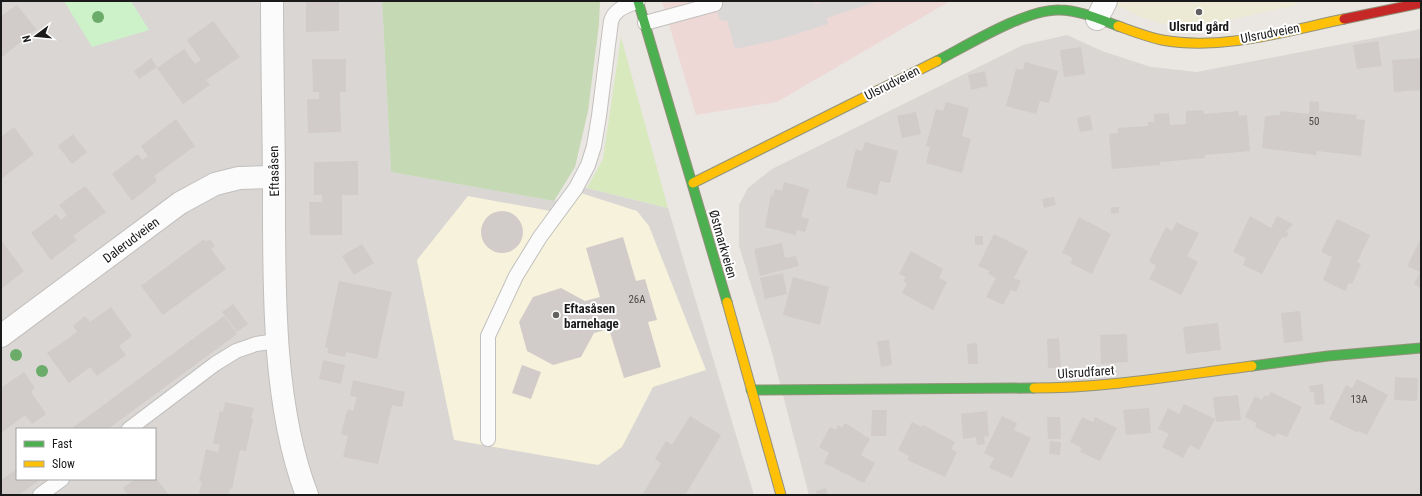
<svg xmlns="http://www.w3.org/2000/svg" width="1422" height="496" font-family="'Roboto Condensed',sans-serif">
  <style>
    .residential { fill: #d9d6d4; fill-rule: evenodd }
    .commercial { fill: #edd8d6 }
    .education { fill: #f6f2db }
    .farmland { fill: #ecead4 }
    .grass { fill: #d8e9be }
    .forest { fill: #c5d9b5 }
    .park { fill: #cdf2ca }
    .parking { fill: #dad8d6 }
    .building { fill: #d1ccc9 }
    .lines { fill: none; stroke-linecap: round; stroke-linejoin: round }
    .lane-casing { stroke: #c2c0be; stroke-width: 16 }
    .street-casing { stroke: #c2c0be; stroke-width: 24 }
    .fast-casing { stroke: #93927a; stroke-width: 11 }
    .slow-casing { stroke: #93927a; stroke-width: 11 }
    .jam-casing { stroke: #93927a; stroke-width: 11 }
    .lane { stroke: #fcfbfb; stroke-width: 14 }
    .street { stroke: #fcfbfb; stroke-width: 22 }
    .fast { stroke: #4caf50; stroke-width: 9 }
    .slow { stroke: #ffc107; stroke-width: 9 }
    .jam { stroke: #c62828; stroke-width: 9 }
    .tree { fill: #6cac6a }
    .poi-dot { fill: #636160; stroke: #fff; stroke-width: 1.5 }
    .labels { text-anchor: middle; dominant-baseline: central; stroke-width: 4; stroke-linejoin: round; paint-order: stroke }
    .number-label { font-size: 11px; fill: #494847 }
    .poi-label { font-size: 13px; font-weight: bold; fill: #1a1a1a; stroke: #fff }
    .street-label { font-size: 13px; fill: #1a1a1a; stroke: #fff }
  </style>
  <rect width="100%" height="100%" fill="#eae6e2"/>
  <g class="residential">
    <path d="M1,1H382L391,172L554,201L587,188L668,208L754,495H1ZM17,429H155V479H17Z"/>
    <polygon points="1421,29 1421,495 809,495 771,349 739,246 739,205 748,188 772,169 1023,45 1067,35 1102,51 1151,67 1197,72"/>
  </g>
  <polygon class="commercial" points="662,1 950,1 777,102 696,115"/>
  <polygon class="education" points="581,193 637,211 649,226 706,370 653,387 622,447 598,465 454,440 417,260 468,196 567,214"/>
  <polygon class="farmland" points="1119,1 1296,1 1297,5 1212,24 1171,26 1143,18 1117,5"/>
  <polygon class="grass" points="621,37 668,208 587,188 603,159"/>
  <polygon class="forest" points="382,1 600,1 599,24 588,111 575,167 554,201 391,172"/>
  <polygon class="park" points="64,1 131,1 149,30 92,47"/>
  <polygon class="parking" points="714,1 814,1 815,4 826,1 879,1 827,18 828,24 781,39 735,49 727,21 720,20"/>
  <g class="building">
    <polygon points="306,1 339,1 339,31 306,32"/>
    <polygon points="17,5 36,29 1,58 1,16"/>
    <polygon points="213,21 240,57 206,80 210,85 183,104 157,68 184,49 195,64 201,60 187,40"/>
    <polygon points="1378,41 1382,66 1357,69 1353,45"/>
    <polygon points="1081,47 1085,74 1064,77 1060,50"/>
    <polygon points="151,58 157,67 139,79 134,71"/>
    <polygon points="1421,58 1421,90 1394,92 1392,60"/>
    <polygon points="312,59 346,59 346,92 340,92 341,132 308,133 307,99 319,99 319,92 313,92"/>
    <polygon points="1025,62 1058,71 1049,103 1040,101 1036,114 1006,106 1016,69 1023,70"/>
    <polygon points="985,71 988,86 971,90 968,75"/>
    <polygon points="1310,101 1319,102 1319,111 1357,115 1356,119 1365,120 1361,156 1317,151 1316,155 1262,148 1265,116 1280,115 1281,111 1309,114"/>
    <polygon points="946,102 969,108 962,136 971,139 962,173 926,163 930,147 926,146 936,109 943,111"/>
    <polygon points="1203,110 1204,114 1238,111 1239,116 1247,115 1250,151 1205,155 1205,158 1160,162 1160,165 1112,169 1109,134 1118,133 1118,128 1148,126 1148,122 1154,122 1154,114 1169,113 1170,125 1186,124 1186,111"/>
    <polygon points="916,112 921,134 902,138 897,116"/>
    <polygon points="1090,115 1093,130 1080,132 1077,118"/>
    <polygon points="176,119 195,146 154,176 157,181 132,201 112,174 138,154 142,160 148,156 141,146"/>
    <polygon points="14,127 34,154 1,179 1,137"/>
    <polygon points="73,134 87,152 72,164 58,146"/>
    <polygon points="865,142 898,151 890,183 880,181 877,195 846,187 856,149 862,151"/>
    <polygon points="358,161 358,195 342,195 342,235 310,235 309,202 322,202 322,195 314,195 314,162"/>
    <polygon points="784,182 809,189 801,217 809,219 805,232 797,230 796,235 765,227 771,195 773,196 775,189 782,191"/>
    <polygon points="85,186 106,212 73,236 77,240 51,260 31,233 56,214 61,220 67,215 59,205"/>
    <polygon points="1054,197 1056,205 1044,208 1042,199"/>
    <polygon points="1111,207 1119,207 1119,213 1111,214"/>
    <circle cx="502" cy="232" r="21"/>
    <polygon points="1250,216 1271,228 1277,216 1293,224 1286,232 1289,233 1286,238 1282,237 1262,274 1243,265 1246,258 1233,252"/>
    <polygon points="1079,217 1111,234 1092,274 1070,263 1073,258 1062,253"/>
    <polygon points="1337,219 1370,235 1357,262 1361,264 1352,284 1349,283 1345,291 1323,280 1332,257 1321,252"/>
    <polygon points="1176,222 1199,233 1187,256 1198,262 1181,295 1149,279 1156,266 1149,261 1166,227 1172,231"/>
    <polygon points="994,234 1028,251 1014,278 1021,281 1016,292 1011,290 1003,305 986,297 996,278 988,274 990,271 978,266"/>
    <rect x="975" y="236" width="8" height="9"/>
    <polygon points="623,237 636,281 645,279 657,320 648,322 661,367 624,378 609,329 594,333 581,357 553,365 527,351 519,322 533,297 561,288 585,301 600,297 586,248"/>
    <polygon points="1421,238 1421,288 1414,284 1420,272 1407,266"/>
    <polygon points="204,239 206,242 210,239 215,246 211,249 226,269 163,315 141,286"/>
    <polygon points="1,240 24,271 1,289"/>
    <polygon points="782,243 785,258 796,256 799,266 760,276 754,249"/>
    <polygon points="362,244 374,263 354,275 342,256"/>
    <polygon points="911,251 943,269 939,278 947,282 933,310 902,293 907,283 903,281 906,277 899,274"/>
    <polygon points="783,273 787,294 765,299 760,278"/>
    <polygon points="793,277 829,287 820,325 783,315"/>
    <polygon points="339,281 392,292 377,359 346,352 345,357 327,353 328,348 325,347"/>
    <polygon points="233,304 248,324 237,332 222,312"/>
    <polygon points="111,307 132,336 119,346 126,355 97,376 90,367 69,383 47,353 77,332 73,326 85,316 90,322"/>
    <polygon points="1300,311 1303,341 1284,343 1281,313"/>
    <polygon points="224,316 237,334 108,429 71,429"/>
    <polygon points="1218,323 1221,350 1186,354 1183,327"/>
    <polygon points="1127,334 1128,362 1101,364 1100,335"/>
    <polygon points="1059,338 1061,368 1048,368 1047,339"/>
    <polygon points="889,340 892,365 881,367 877,341"/>
    <polygon points="977,343 978,364 968,364 967,344"/>
    <polygon points="323,360 345,365 341,384 319,379"/>
    <polygon points="522,365 541,372 531,399 512,393"/>
    <polygon points="24,372 35,388 31,392 46,414 32,424 25,415 1,433 1,388"/>
    <polygon points="1395,377 1418,378 1417,401 1394,400"/>
    <polygon points="1357,379 1388,395 1367,435 1359,431 1358,433 1329,419 1346,385 1352,388"/>
    <polygon points="353,380 405,392 402,407 392,405 378,464 343,457 348,436 341,434 346,414 348,409 353,411 357,397 350,396"/>
    <polygon points="1323,384 1325,404 1315,405 1314,392 1310,392 1309,386"/>
    <polygon points="1271,392 1302,407 1287,437 1277,433 1275,437 1255,427 1257,423 1245,417 1255,396 1262,400 1265,395 1268,397"/>
    <polygon points="1238,395 1241,420 1216,422 1213,397"/>
    <polygon points="225,402 254,408 251,418 253,419 246,451 240,450 232,489 230,488 228,495 199,494 202,482 199,481 206,449 218,452 220,445 213,443 220,411 223,412"/>
    <polygon points="1184,404 1215,419 1199,450 1190,445 1183,458 1162,447 1169,434 1158,429 1168,408 1179,414"/>
    <polygon points="1149,408 1151,433 1126,435 1123,410"/>
    <polygon points="872,410 887,410 886,436 871,436"/>
    <polygon points="987,411 989,436 984,437 985,444 977,445 976,437 963,439 961,414"/>
    <polygon points="690,416 721,435 685,495 645,495 643,494 661,463 655,459 666,441 672,445"/>
    <polygon points="1002,416 1017,423 1014,430 1031,438 1012,478 989,468 994,458 984,453"/>
    <polygon points="1047,417 1060,417 1061,439 1048,439"/>
    <polygon points="1082,417 1093,422 1095,417 1117,428 1100,461 1080,452 1082,448 1070,442"/>
    <polygon points="912,422 922,427 923,425 955,442 951,449 957,452 945,477 907,460 909,456 898,450"/>
    <polygon points="845,423 870,439 861,455 875,463 864,483 824,463 829,453 819,447 830,427 836,430 838,425 842,428"/>
    <polygon points="1050,441 1061,442 1060,455 1049,454"/>
    <polygon points="17,469 17,479 41,479 19,495 1,495 1,480"/>
    <polygon points="155,477 169,495 128,495 123,488 135,479 155,479"/>
    <polygon points="826,488 828,495 817,495 816,491"/>
  </g>
  <g class="lines">
    <g class="lane-casing">
      <g id="lane">
        <polyline points="645,23 715,4"/>
        <polyline points="129,429 215,364 236,351 256,344 277,341"/>
        <path d="M488,439V336L516,276L540,237L576,188L588,165L594,146L599,116L611,21C615,8 627,6 638,1"/>
        <polyline points="40,495 62,479"/>
      </g>
    </g>
    <g class="street-casing">
      <g id="street">
        <path d="M272,1C272,67 274,132 274,198C274,292 273,407 307,495"/>
        <polyline points="1097,19 1106,1"/>
        <polyline points="1,336 180,203 215,184 239,178 274,177"/>
      </g>
    </g>
    <g class="fast-casing">
      <g id="fast">
        <polyline points="638,1 727,302"/>
        <path d="M937,61C968,45 1026,9 1059,10C1079,10 1099,19 1118,26"/>
        <polyline points="1252,366 1328,356 1421,348"/>
        <polyline points="751,390 1034,388"/>
      </g>
    </g>
    <g class="slow-casing">
      <g id="slow">
        <path d="M1118,26C1132,31 1147,37 1162,40C1222,51 1286,31 1344,19"/>
        <polyline points="693,183 937,61"/>
        <polyline points="727,302 781,495"/>
        <path d="M1034,388C1107,388 1180,375 1252,366"/>
      </g>
    </g>
    <g class="jam-casing">
      <polyline id="jam" points="1344,19 1421,3"/>
    </g>
    <use href="#lane" class="lane"/>
    <use href="#street" class="street"/>
    <use href="#fast" class="fast"/>
    <use href="#slow" class="slow"/>
    <use href="#jam" class="jam"/>
  </g>
  <g class="tree">
    <circle cx="98" cy="17" r="6"/>
    <circle cx="16" cy="355" r="6"/>
    <circle cx="42" cy="371" r="6"/>
  </g>
  <g class="poi-dot">
    <circle cx="1199" cy="12" r="4"/>
    <circle cx="556" cy="315" r="4"/>
  </g>
  <g class="labels">
    <g class="number-label">
      <text x="1314" y="121">50</text>
      <text x="637" y="299">26A</text>
      <text x="1359" y="399">13A</text>
    </g>
    <g class="poi-label">
      <text x="1199" y="26">Ulsrud gård</text>
      <text x="564" y="308" text-anchor="start">Eftasåsen<tspan x="564" dy="15">barnehage</tspan></text>
    </g>
    <g class="street-label">
      <text transform="translate(1270 33) rotate(-11)">Ulsrudveien</text>
      <text transform="translate(892 83) rotate(-27)">Ulsrudveien</text>
      <text transform="translate(274 171) rotate(-91)">Eftasåsen</text>
      <text transform="translate(131 240) rotate(-37)">Dalerudveien</text>
      <text transform="translate(723 244) rotate(74)">Østmarkveien</text>
      <text transform="translate(1086 372) rotate(-4)">Ulsrudfaret</text>
    </g>
  </g>
  <rect width="1422" height="496" fill="none" stroke="#1a1a1a" stroke-width="4"/>
  <rect x="16" y="428" width="140" height="52" fill="#ffffff" stroke="#a3a3a3"/>
  <rect x="24" y="441" width="20" height="6" fill="#4caf50" stroke="#a3a3a3"/>
  <text x="52" y="448" font-size="12" fill="#1a1a1a">Fast</text>
  <rect x="24" y="461" width="20" height="6" fill="#ffc107" stroke="#a3a3a3"/>
  <text x="52" y="468" font-size="12" fill="#1a1a1a">Slow</text>
  <g transform="translate(36 36) rotate(254)" stroke="#ffffff" stroke-width="3" paint-order="stroke">
  <path d="M0-3L7 15L0 10L-7 15Z" fill="#1a1a1a"/>
  <text y="-6" font-size="11" font-weight="bold" text-anchor="middle" fill="#1a1a1a">N</text>
  </g>
</svg>
